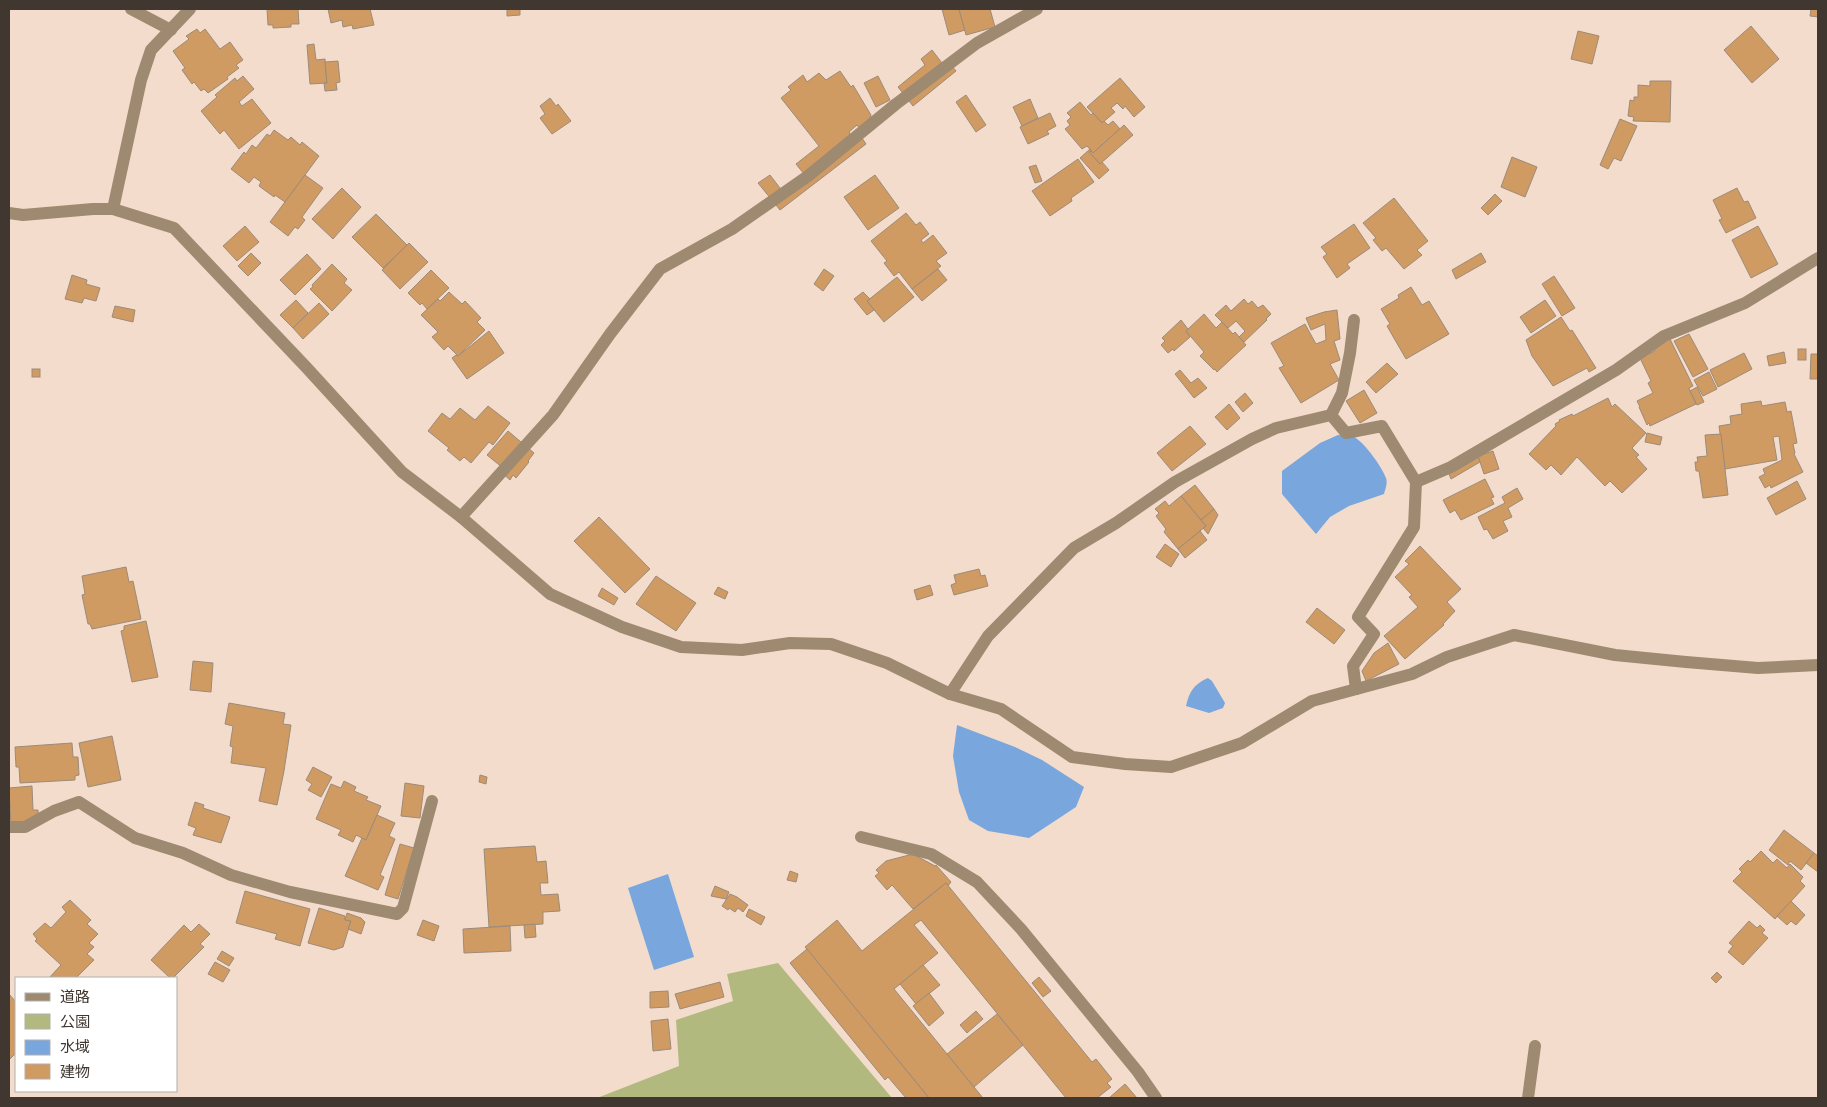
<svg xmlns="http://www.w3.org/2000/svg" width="1827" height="1107" font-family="Spectral,'Noto Sans JP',serif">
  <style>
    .green { fill: #b2b97e }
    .water { fill: #78a6dd }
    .building { fill: #d09a63; stroke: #9c8b79 }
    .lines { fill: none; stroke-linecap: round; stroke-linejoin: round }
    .minor { stroke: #9e8a71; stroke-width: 12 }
  </style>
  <rect width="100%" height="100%" fill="#f3dccc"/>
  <polygon class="green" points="778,963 892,1098 597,1098 679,1066 676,1020 733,1001 727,974"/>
  <g class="water">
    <path d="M1338,435C1342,435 1346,434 1350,435C1362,438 1382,467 1386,478C1388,484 1385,489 1384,494L1349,506L1330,517L1316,534L1282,494V471L1320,443Z"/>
    <path d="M1208,678L1212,681L1225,703L1223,708L1209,713L1186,706C1189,692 1194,684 1208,678Z"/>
    <polygon points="957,725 1015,747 1042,760 1084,787 1076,807 1029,838 988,831 969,820 959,792 953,756"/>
    <polygon points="668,874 694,957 654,970 628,888"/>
  </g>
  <g class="building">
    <polygon points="267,9 298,9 299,24 291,24 291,27 273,28 273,25 268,25"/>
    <polygon points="328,9 370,9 374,25 353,29 352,25 343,27 342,20 331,23"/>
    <polygon points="507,9 520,9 520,15 507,16"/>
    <polygon points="942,9 959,9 965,30 949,35"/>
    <polygon points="959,9 990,9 995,27 966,35"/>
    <polygon points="1811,9 1818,9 1818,17 1810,16"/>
    <polygon points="1751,26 1779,59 1752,83 1724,50"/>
    <polygon points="197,29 200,33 205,29 220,49 230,42 243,60 236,65 239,68 227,77 228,79 208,93 204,89 201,91 194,82 192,84 182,70 185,68 173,51 189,39 186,36"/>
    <polygon points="1578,31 1599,36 1592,64 1571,59"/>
    <polygon points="314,44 316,60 325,59 327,83 310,84 307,45"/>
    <polygon points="932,50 942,63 947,60 956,71 913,106 898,87 925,65 921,59"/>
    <polygon points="338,61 340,82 336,83 337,90 325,91 324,83 327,83 325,62"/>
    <polygon points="840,71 851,87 853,85 871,115 864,135 857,125 849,132 852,137 858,132 866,144 780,210 758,183 770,175 783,192 808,179 796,164 819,146 781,98 791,90 788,87 803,75 807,82 819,73 826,80"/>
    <polygon points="243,76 254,89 239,102 242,106 252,99 271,123 239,149 224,130 220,134 201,111 217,97 215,95 235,78 237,81"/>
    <polygon points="878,76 890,100 876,107 864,83"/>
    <polygon points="1120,78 1145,107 1134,117 1125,106 1123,109 1117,103 1111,108 1115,112 1102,123 1087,107"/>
    <polygon points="1650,81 1671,81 1670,122 1633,121 1634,117 1628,116 1630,100 1634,101 1634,97 1638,97 1638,85 1650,86"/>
    <polygon points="966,95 986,125 976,132 956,102"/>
    <polygon points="550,98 556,106 558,104 571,121 552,134 540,118 545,114 540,106"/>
    <polygon points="1030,99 1038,118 1022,126 1013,107"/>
    <polygon points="1080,102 1091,115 1093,113 1102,123 1104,121 1108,125 1113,121 1120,129 1093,153 1087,146 1082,149 1065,129 1070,125 1067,121 1071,117 1067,113"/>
    <polygon points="1050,113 1056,126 1047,131 1049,134 1028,144 1020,127"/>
    <polygon points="1620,119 1637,126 1621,161 1614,158 1608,169 1600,165"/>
    <polygon points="1124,125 1133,135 1100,164 1089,152 1091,151 1093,153"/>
    <polygon points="274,130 288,140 291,137 300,145 302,142 319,156 285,202 275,195 274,197 259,186 261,182 254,177 249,183 231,169 244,152 246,154 252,145 256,148 267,134 270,136"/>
    <polygon points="1090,149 1091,151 1089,152 1100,164 1102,162 1109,170 1099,179 1080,158"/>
    <polygon points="1512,157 1537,167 1525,197 1501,187"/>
    <polygon points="1078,159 1094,182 1071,198 1072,201 1050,216 1032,191"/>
    <polygon points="1036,165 1042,181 1035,183 1029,167"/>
    <polygon points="305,175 323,188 302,217 305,220 298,229 295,227 288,236 270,222"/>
    <polygon points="875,175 899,208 868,230 844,197"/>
    <polygon points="342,188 361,207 333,239 312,219"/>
    <polygon points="1737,188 1744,202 1748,201 1756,218 1726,233 1719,220 1722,219 1713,200"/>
    <polygon points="1495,194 1502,201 1488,215 1481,208"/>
    <polygon points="1394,198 1428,241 1417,250 1422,255 1404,269 1386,248 1382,251 1373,240 1376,238 1363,223"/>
    <polygon points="906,213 916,225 920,222 929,234 921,240 923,243 933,235 947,253 936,261 941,266 912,289 899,272 894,276 884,263 887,261 871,241"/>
    <polygon points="376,214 407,245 383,268 352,237"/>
    <polygon points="1354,224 1370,248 1347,264 1350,268 1337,278 1323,257 1327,254 1321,247"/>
    <polygon points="245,226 259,242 237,261 223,246"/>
    <polygon points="1758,226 1778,264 1751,278 1732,240"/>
    <polygon points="409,243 428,262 400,289 382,270"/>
    <polygon points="251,253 261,263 248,276 238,266"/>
    <polygon points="1481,253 1486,262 1456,279 1452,270"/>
    <polygon points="307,254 321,269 295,295 280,280"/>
    <polygon points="332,264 347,279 344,283 352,290 332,311 310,289 313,287 312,285"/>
    <polygon points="824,269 834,276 823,291 814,284"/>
    <polygon points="938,269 947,280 922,301 912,289"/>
    <polygon points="431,270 449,288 427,309 422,303 420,305 408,293"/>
    <polygon points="72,275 87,280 86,284 100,288 96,301 84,298 82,303 65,299"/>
    <polygon points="1554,276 1575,308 1562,316 1542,284"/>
    <polygon points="897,277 914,297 884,322 867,301"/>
    <polygon points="1411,287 1422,305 1429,301 1449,334 1406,359 1387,326 1390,324 1381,309 1399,298 1398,295"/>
    <polygon points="449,292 462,304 465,301 481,318 477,322 485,330 458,356 448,346 444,350 432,337 438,332 421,315 438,299 440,301"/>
    <polygon points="863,292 870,299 867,301 874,310 867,315 854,299"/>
    <polygon points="1244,299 1248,304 1252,301 1258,308 1263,305 1271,314 1266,319 1267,320 1244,342 1239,337 1245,331 1236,321 1228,328 1215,315 1226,305 1231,311"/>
    <polygon points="296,300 308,313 293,328 280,315"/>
    <polygon points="1545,300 1556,316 1531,333 1520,317"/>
    <polygon points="319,303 329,314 303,339 293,328"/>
    <polygon points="115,306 135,310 133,322 112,317"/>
    <polygon points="1337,310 1340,339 1334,341 1340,360 1330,364 1339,380 1301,403 1279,368 1284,366 1271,343 1305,324 1316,344 1326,340 1325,324 1311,330 1306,318 1324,312"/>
    <polygon points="1204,314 1216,328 1222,322 1233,334 1235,332 1246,345 1217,372 1215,369 1214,370 1200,356 1204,352 1186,331"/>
    <polygon points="1561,317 1570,331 1572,330 1596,368 1589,372 1587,368 1553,386 1532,356 1526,340"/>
    <polygon points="1181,320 1188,329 1186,331 1190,337 1174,351 1173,349 1168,353 1161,345 1165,341 1162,338"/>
    <polygon points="489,331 504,353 467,379 452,358 456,355 458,356"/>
    <polygon points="1689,334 1708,369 1693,377 1674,341"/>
    <polygon points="1670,339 1693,386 1689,388 1696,404 1650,426 1649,423 1647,425 1639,407 1640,407 1637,401 1653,393 1648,383 1651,381 1640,358 1655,351 1653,347"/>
    <rect x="1798" y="349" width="8" height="11"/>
    <polygon points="1784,352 1786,363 1769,366 1767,356"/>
    <polygon points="1744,353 1752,369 1718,387 1710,370"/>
    <polygon points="1811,354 1818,354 1818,379 1810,379"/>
    <polygon points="1387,363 1398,374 1376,393 1366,382"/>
    <rect x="32" y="369" width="8" height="8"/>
    <polygon points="1180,370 1191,383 1198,378 1207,388 1194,398 1175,374"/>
    <polygon points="1709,372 1717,389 1703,396 1694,380"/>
    <polygon points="1697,387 1704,402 1697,405 1690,391"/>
    <polygon points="1364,390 1377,413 1360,423 1346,401"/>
    <polygon points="1245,393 1253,403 1243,412 1235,402"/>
    <polygon points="1608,398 1612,407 1615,404 1646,433 1632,448 1639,455 1636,457 1647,469 1622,493 1610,481 1605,486 1577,457 1561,475 1551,465 1546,470 1529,454 1556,426 1555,424 1560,421 1559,420 1572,414 1573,416"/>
    <polygon points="1761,401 1762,406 1785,402 1787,412 1791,411 1797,443 1793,444 1795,453 1794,454 1803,472 1771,488 1770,485 1765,488 1759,477 1765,474 1763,469 1782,460 1779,436 1773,437 1777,460 1725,469 1719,426 1731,424 1730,416 1742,414 1741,404"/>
    <polygon points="1229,404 1240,418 1227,430 1215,417"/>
    <polygon points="488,406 510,423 493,445 489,442 471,463 464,457 460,461 447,450 449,448 428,431 442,413 450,419 460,408 475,420"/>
    <polygon points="1190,426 1206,444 1172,471 1157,453"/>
    <polygon points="508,431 534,453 528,461 529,462 516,478 513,475 510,480 500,471 503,468 487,455"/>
    <polygon points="1647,433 1662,437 1660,445 1645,442"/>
    <polygon points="1721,434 1728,495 1703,498 1699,471 1696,471 1695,462 1698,462 1697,457 1707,456 1705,435"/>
    <polygon points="1493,451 1499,469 1484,474 1478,456"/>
    <polygon points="1478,456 1480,462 1451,479 1449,474"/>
    <polygon points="1485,479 1494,497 1491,498 1494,504 1461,520 1455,510 1450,513 1443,500"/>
    <polygon points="1797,481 1806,499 1776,515 1767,498"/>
    <polygon points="1195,485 1214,509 1201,520 1181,496"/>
    <polygon points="1517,488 1523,499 1508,508 1512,517 1503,521 1508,531 1493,539 1487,529 1484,530 1478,517 1505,503 1502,497"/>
    <polygon points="1181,496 1206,526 1178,549 1164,532 1166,529 1156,516 1159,513 1155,509 1165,501 1169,506"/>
    <polygon points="1214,509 1218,515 1208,534 1203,528 1206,526 1201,520"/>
    <polygon points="599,517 650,569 625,593 574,541"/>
    <polygon points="1200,531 1207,540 1185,558 1178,549"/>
    <polygon points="1165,544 1179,554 1171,567 1156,557"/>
    <polygon points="1420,546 1461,589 1447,602 1455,611 1443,624 1444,625 1405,659 1384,636 1418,607 1409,597 1412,595 1395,577 1409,564 1405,561"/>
    <polygon points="126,567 129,582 133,581 141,619 92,629 90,624 88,624 82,595 85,594 82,576"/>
    <polygon points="979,569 981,576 985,575 988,586 954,595 951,585 956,583 954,575"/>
    <polygon points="656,576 696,603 676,631 636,604"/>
    <polygon points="930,585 933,595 917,600 914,590"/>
    <polygon points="718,587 728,592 725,599 714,594"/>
    <polygon points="602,588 618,598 614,605 598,596"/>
    <polygon points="1317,608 1345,630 1334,644 1306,622"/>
    <polygon points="146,621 158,677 132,682 121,631 124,630 124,626"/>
    <polygon points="1388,643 1399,664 1366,681 1362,671 1374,653"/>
    <polygon points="193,661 213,663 211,692 190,690"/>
    <polygon points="229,703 285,713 283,724 291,725 284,771 277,805 259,801 266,768 231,763 233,747 230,746 233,726 225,724"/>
    <polygon points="112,736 121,780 88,787 79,743"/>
    <polygon points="72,743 73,757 78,757 79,775 75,776 75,780 20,783 19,767 16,767 15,747"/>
    <polygon points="313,767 332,777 321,797 308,790 312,784 306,780"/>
    <polygon points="480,775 487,777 486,784 479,782"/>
    <polygon points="344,781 356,787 354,791 368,797 366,800 381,806 366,840 356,835 353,842 338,835 341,830 316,819 331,784 341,788"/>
    <polygon points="405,783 424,786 420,818 401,816"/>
    <polygon points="32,786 33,810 38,810 39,824 11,826 9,788"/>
    <polygon points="195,802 204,805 203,808 230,817 221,843 193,835 196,828 188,825"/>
    <polygon points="377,815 395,823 389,836 395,839 380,875 384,877 378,890 345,876 362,838 366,840"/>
    <polygon points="1784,830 1814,853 1801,870 1790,861 1788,865 1769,850"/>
    <polygon points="400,844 414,848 398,899 385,895"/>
    <polygon points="535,846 537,862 546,861 548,883 540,883 541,895 558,894 560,911 543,912 543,924 489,927 484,849"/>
    <polygon points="1761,851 1773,863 1777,859 1787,868 1790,864 1803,877 1800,881 1805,886 1775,919 1733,881 1742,872 1739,869 1748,860 1750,862"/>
    <polygon points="1814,853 1818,856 1818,872 1806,863"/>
    <polygon points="913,854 935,866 936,865 951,882 948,886 946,883 913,909 892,885 887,890 875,876 879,873 876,870 886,861"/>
    <polygon points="790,871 798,874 796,882 787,880"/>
    <polygon points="946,883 1092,1062 1096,1059 1112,1079 1107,1083 1111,1087 1097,1098 1066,1098 921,920 914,925 938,953 894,989 983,1098 929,1098 805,947 837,920 862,951"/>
    <polygon points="715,886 729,892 726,899 711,896"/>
    <polygon points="245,891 310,909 300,946 275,939 277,934 236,923"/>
    <polygon points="730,894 737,897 748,905 743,912 738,908 735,912 729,908 728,910 722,906"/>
    <polygon points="70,900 91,920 87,924 98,934 89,943 94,947 87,954 94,960 76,978 49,978 61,965 35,941 37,939 33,934 45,923 51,928 66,912 62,907"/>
    <polygon points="1791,901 1805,915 1796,925 1791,921 1787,925 1777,916"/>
    <polygon points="319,908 345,916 345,920 351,921 343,947 334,950 308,943"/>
    <polygon points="749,909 765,917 761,925 746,916"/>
    <polygon points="347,913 361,918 365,922 361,934 348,929 351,921 345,920"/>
    <polygon points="423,920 439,926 434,941 417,935"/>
    <polygon points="1749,921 1757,928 1760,925 1765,930 1762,933 1768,938 1743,965 1728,952 1733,946 1729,943"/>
    <polygon points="199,924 210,934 200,944 204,947 173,978 170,978 151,960 184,925 191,932"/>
    <polygon points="535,924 536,937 525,938 524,925"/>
    <polygon points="510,926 511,951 464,953 463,929"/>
    <polygon points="807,949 929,1098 906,1098 888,1077 885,1080 790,963"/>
    <polygon points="222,951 234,958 229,966 217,959"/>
    <polygon points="215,962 230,970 223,982 208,974"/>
    <polygon points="923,965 940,985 916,1004 900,984"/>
    <polygon points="1717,972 1722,977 1716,983 1711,978"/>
    <polygon points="1039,977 1051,991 1043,997 1032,983"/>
    <polygon points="720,982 724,997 680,1009 675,994"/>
    <polygon points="668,991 669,1007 650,1008 650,992"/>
    <polygon points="929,993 944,1013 929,1026 913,1006"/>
    <polygon points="9,994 16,1002 16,1053 9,1060"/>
    <polygon points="976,1011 983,1019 967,1033 960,1025"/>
    <polygon points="997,1014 1023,1045 974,1087 947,1054"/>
    <polygon points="668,1019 671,1049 653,1051 651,1021"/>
    <polygon points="1125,1084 1137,1098 1109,1098"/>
  </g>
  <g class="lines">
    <g class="minor">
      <polyline points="131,9 171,30"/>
      <polyline points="113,209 141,80 151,50 190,9"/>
      <polyline points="9,213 23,215 93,209 113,209 174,228 306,367 402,472 461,517 550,594 622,627 681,647 742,650 790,643 831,644 887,663 950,694 1001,709 1072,757 1125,764 1171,767 1242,743 1312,701 1412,674 1447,657 1514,635 1615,655 1686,662 1758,668 1818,665"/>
      <polyline points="1331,415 1342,393 1350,353 1354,320"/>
      <polyline points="1416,482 1451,467 1616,370 1664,336 1745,303 1818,258"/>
      <polyline points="461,517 553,415 610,334 660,269 732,229 808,176 896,104 977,43 1037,9"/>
      <polyline points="950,694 988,636 1074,548 1116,523 1175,482 1252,439 1276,428 1331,415 1346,433 1382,426 1416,482 1414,527 1358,617 1374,634 1353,666 1356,689"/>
      <polyline points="9,827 25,827 54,811 79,802 135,838 183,853 231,875 290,892 397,914 403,908 432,801"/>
      <polyline points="861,837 931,854 977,882 1021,929 1138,1072 1156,1098"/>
      <polyline points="1528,1098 1535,1046"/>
    </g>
  </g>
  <rect width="1827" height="1107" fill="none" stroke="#403731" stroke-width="20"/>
  <rect x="15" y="977" width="162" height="115" fill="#ffffff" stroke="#b3afad"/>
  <rect x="25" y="993" width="25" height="8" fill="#9e8a71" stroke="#b3afad"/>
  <text x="60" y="1002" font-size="15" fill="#403731">道路</text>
  <rect x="25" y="1014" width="25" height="15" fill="#b2b97e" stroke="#b3afad"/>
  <text x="60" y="1027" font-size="15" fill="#403731">公園</text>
  <rect x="25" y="1040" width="25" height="15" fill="#78a6dd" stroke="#b3afad"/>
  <text x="60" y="1052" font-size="15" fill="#403731">水域</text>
  <rect x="25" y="1064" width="25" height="15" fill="#d09a63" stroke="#b3afad"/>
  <text x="60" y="1077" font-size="15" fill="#403731">建物</text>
</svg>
